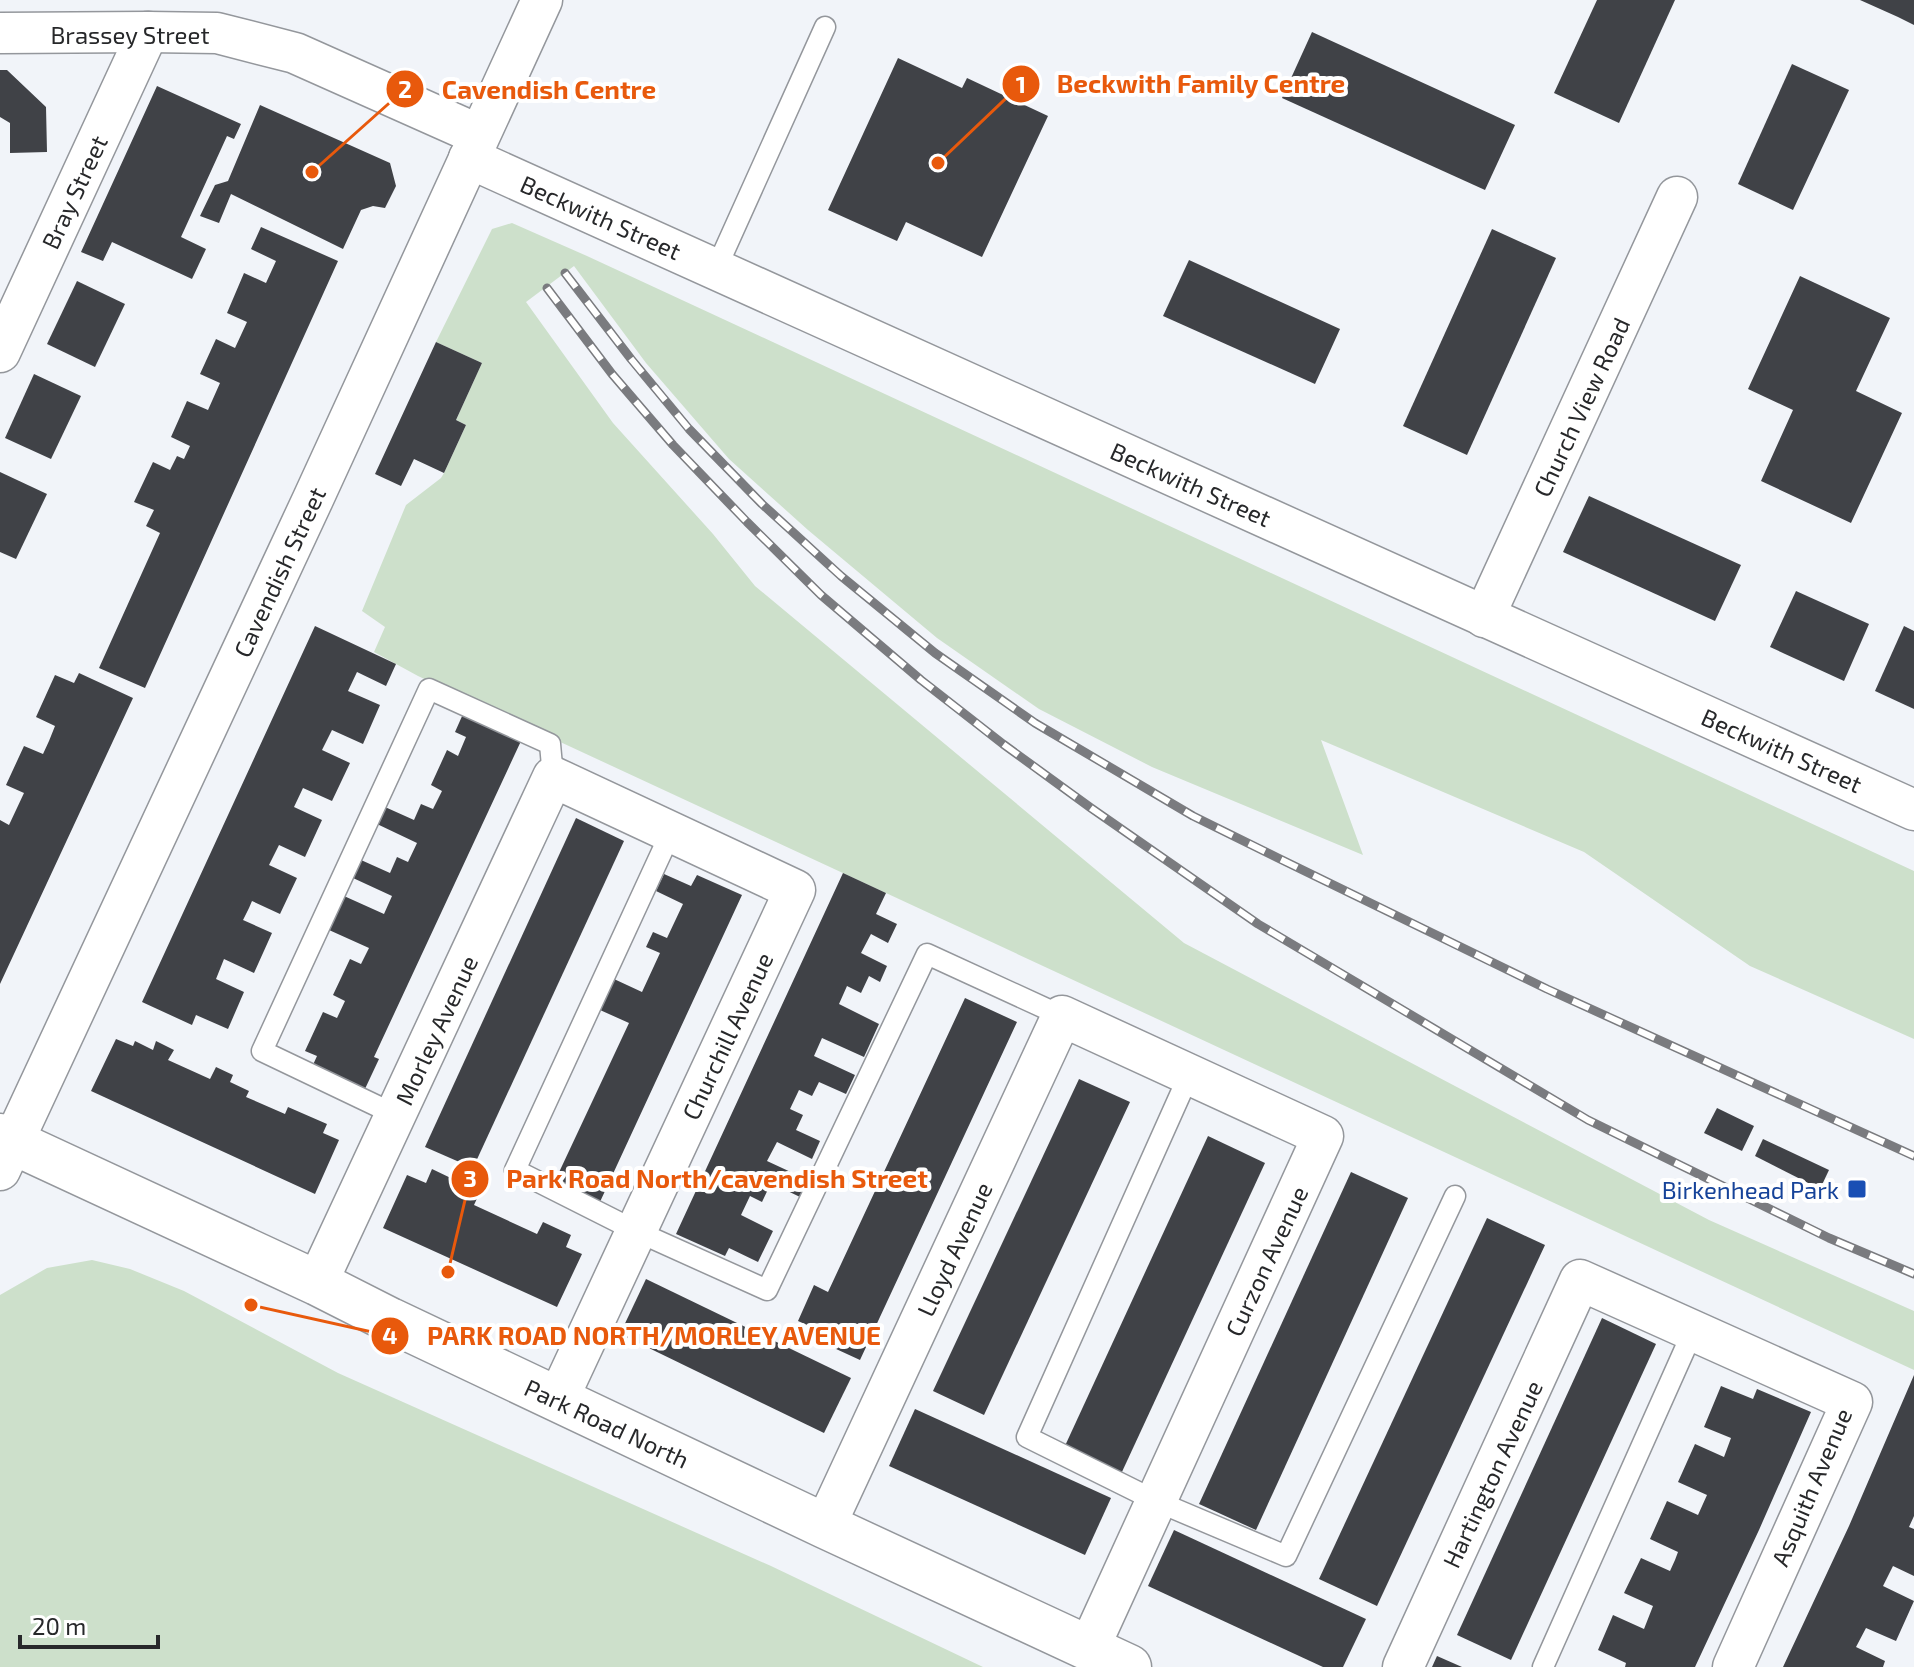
<svg xmlns="http://www.w3.org/2000/svg" width="1914" height="1667" font-family="'Exo 2',sans-serif">
  <style>
    .green { fill: #cde0cb }
    .building { fill: #404247 }
    .lines { fill: none; stroke-linecap: round; stroke-linejoin: round }
    .lane-casing { stroke: #94979c; stroke-width: 23 }
    .street-casing { stroke: #94979c; stroke-width: 43 }
    .primary-casing { stroke: #94979c; stroke-width: 47 }
    .lane { stroke: #fff; stroke-width: 20 }
    .street { stroke: #fff; stroke-width: 40 }
    .primary { stroke: #fff; stroke-width: 44 }
    .rail-casing { stroke: #7a7b7f; stroke-width: 9 }
    .rail { stroke: #fff; stroke-width: 6; stroke-dasharray: 18; stroke-linecap: butt }
    .transit-dot { fill: #1a4fb4; stroke: #fff; stroke-width: 3 }
    .labels { text-anchor: middle; dominant-baseline: central; stroke-width: 8; stroke-linejoin: round; paint-order: stroke }
    .street-label { font-size: 24px; fill: #27282a; stroke: #fff }
    .transit-label { font-size: 24px; fill: #164399; stroke: #fff; text-anchor: end }
    .leader { fill: none; stroke: #e8590c; stroke-width: 3 }
    .callout-dot { fill: #e8590c; stroke: #fff; stroke-width: 3 }
    .mark-label { font-size: 24px; text-anchor: middle; font-weight: bold; fill: #fff }
    .callout-label { font-size: 26px; text-anchor: middle; font-weight: bold; fill: #e8590c; stroke: #fff; stroke-width: 8; stroke-linejoin: round; paint-order: stroke }
  </style>
  <rect width="100%" height="100%" fill="#f1f4f9"/>
  <g class="green">
    <polygon points="512,223 587,256 1914,871 1914,1039 1750,966 1584,852 1321,740 1363,855 1152,767 1039,709 937,638 808,530 729,459 646,363 574,266 526,302 613,423 713,534 755,586 1184,943 1709,1220 1914,1311 1914,1370 418,676 374,652 385,627 362,611 406,505 441,478 444,473 466,425 456,420 482,363 436,342 492,229"/>
    <polygon points="92,1260 130,1269 184,1291 338,1373 771,1566 983,1667 0,1667 0,1295 47,1268"/>
  </g>
  <g class="building">
    <polygon points="1597,0 1675,0 1619,123 1554,93"/>
    <polygon points="1860,0 1914,0 1914,25 1898,17"/>
    <polygon points="1312,32 1515,125 1485,190 1282,98"/>
    <polygon points="898,58 962,88 967,78 1048,116 982,257 906,222 897,241 828,210"/>
    <polygon points="1792,64 1849,90 1793,210 1738,184"/>
    <polygon points="0,70 7,70 46,107 47,152 10,153 10,123 0,117"/>
    <polygon points="157,86 241,124 234,139 227,136 181,237 206,249 192,279 112,242 103,261 81,252"/>
    <polygon points="260,105 390,163 396,186 385,208 373,206 361,210 343,249 231,194 219,223 200,216 215,185 228,181"/>
    <polygon points="261,227 338,261 145,688 99,668 160,533 146,526 154,510 134,502 153,462 170,470 177,456 184,459 190,446 171,437 187,401 208,410 220,383 200,374 216,339 235,348 247,322 227,313 244,273 266,283 276,261 251,249"/>
    <polygon points="1492,229 1556,258 1467,455 1403,426"/>
    <polygon points="1189,260 1340,329 1315,384 1163,316"/>
    <polygon points="1800,276 1890,318 1856,391 1902,413 1851,523 1761,481 1793,410 1748,389"/>
    <polygon points="77,281 125,304 95,367 47,344"/>
    <polygon points="436,342 482,363 456,420 466,425 444,473 414,459 401,486 375,474"/>
    <polygon points="34,374 81,396 51,459 5,438"/>
    <polygon points="0,472 47,494 16,559 0,552"/>
    <polygon points="1589,496 1741,565 1715,621 1563,552"/>
    <polygon points="1796,591 1869,624 1844,681 1770,647"/>
    <polygon points="315,626 396,664 386,686 357,672 348,691 380,705 363,744 332,730 322,750 350,763 332,801 303,788 294,807 322,820 305,857 279,845 269,865 297,878 280,914 252,901 249,908 243,920 272,933 254,973 224,959 216,979 244,992 228,1029 196,1015 192,1025 142,1002"/>
    <polygon points="1904,626 1914,631 1914,709 1875,691"/>
    <polygon points="79,673 133,698 0,984 0,820 9,825 24,793 6,785 24,746 43,754 49,741 55,726 36,717 55,675 74,683"/>
    <polygon points="463,714 521,741 374,1057 379,1059 364,1091 312,1067 317,1056 305,1051 323,1012 337,1018 345,1001 333,995 350,959 361,964 369,948 329,930 344,896 384,914 392,896 353,878 361,860 390,873 397,857 408,862 417,843 377,824 385,807 414,820 421,804 433,809 442,791 431,785 447,750 458,756 466,737 455,732"/>
    <polygon points="576,818 624,841 473,1168 425,1147"/>
    <polygon points="843,873 886,893 876,914 897,924 888,943 871,934 861,953 887,966 880,982 869,976 861,993 847,986 839,1004 879,1024 864,1057 822,1038 814,1056 855,1075 846,1094 819,1082 812,1096 799,1090 790,1109 803,1115 796,1130 820,1141 812,1159 777,1142 767,1161 808,1180 800,1197 771,1183 762,1202 750,1196 741,1215 773,1231 758,1262 729,1248 725,1256 676,1234"/>
    <polygon points="664,874 691,886 697,875 742,895 599,1204 554,1183 629,1023 600,1010 614,979 642,992 660,953 646,947 653,932 667,938 683,904 656,891"/>
    <polygon points="965,998 1017,1022 860,1360 810,1337 814,1328 798,1321 814,1285 828,1292"/>
    <polygon points="116,1039 133,1046 135,1041 153,1050 156,1041 174,1050 168,1060 210,1079 216,1067 233,1075 230,1082 249,1091 246,1097 285,1114 288,1107 327,1124 323,1133 339,1140 315,1194 91,1091"/>
    <polygon points="1079,1079 1130,1102 984,1415 933,1391"/>
    <polygon points="1717,1108 1754,1126 1742,1151 1704,1133"/>
    <polygon points="1208,1136 1265,1163 1121,1474 1064,1448"/>
    <polygon points="1763,1139 1829,1170 1820,1189 1755,1156"/>
    <polygon points="432,1169 480,1192 474,1205 537,1234 543,1222 571,1235 566,1247 582,1254 557,1307 383,1228 407,1175 426,1183"/>
    <polygon points="1351,1172 1408,1198 1256,1530 1199,1504"/>
    <polygon points="1487,1218 1545,1245 1377,1606 1319,1579"/>
    <polygon points="646,1279 851,1378 824,1433 620,1334"/>
    <polygon points="1602,1318 1656,1344 1511,1660 1457,1635"/>
    <polygon points="1914,1375 1914,1516 1909,1527 1914,1529 1914,1576 1893,1566 1883,1586 1914,1601 1896,1641 1866,1628 1856,1647 1885,1661 1883,1667 1783,1667 1849,1526"/>
    <polygon points="1721,1386 1753,1399 1757,1389 1811,1412 1759,1530 1695,1667 1625,1667 1626,1663 1598,1650 1613,1615 1644,1629 1653,1606 1624,1593 1641,1558 1670,1571 1675,1560 1678,1552 1650,1539 1667,1501 1698,1515 1707,1495 1678,1482 1695,1444 1724,1457 1731,1438 1704,1427"/>
    <polygon points="915,1409 1111,1498 1085,1555 889,1466"/>
    <polygon points="1174,1530 1366,1619 1343,1667 1323,1667 1148,1586"/>
    <polygon points="1437,1656 1462,1667 1432,1667"/>
  </g>
  <g class="lines">
    <g class="lane-casing">
      <g id="lane">
        <polyline points="716,269 825,27"/>
        <polyline points="671,832 515,1170 636,1231 767,1290 927,954 1062,1016"/>
        <polyline points="1189,1075 1027,1437 1156,1501 1286,1556 1455,1196"/>
        <polyline points="396,1115 262,1051 429,689 550,744 553,777"/>
        <polyline points="1543,1667 1693,1331"/>
      </g>
    </g>
    <g class="street-casing">
      <g id="street">
        <polyline points="0,33 148,32 217,33 295,53 479,135"/>
        <polyline points="469,158 1914,810"/>
        <polyline points="0,352 148,32"/>
        <polyline points="1484,617 1677,197"/>
        <polyline points="0,1170 313,499 542,0"/>
        <polyline points="317,1283 553,777 795,890 558,1399"/>
        <polyline points="825,1526 1062,1016 1323,1136 1089,1648"/>
        <polyline points="1403,1667 1580,1280 1852,1402 1733,1667"/>
      </g>
    </g>
    <g class="primary-casing">
      <polyline id="primary" points="0,1136 317,1283 390,1320 825,1526 1129,1667"/>
    </g>
    <use href="#lane" class="lane"/>
    <use href="#street" class="street"/>
    <use href="#primary" class="primary"/>
    <g class="rail-casing">
      <g id="rail">
        <polyline points="565,273 631,359 689,429 762,504 841,576 935,653 1035,723 1193,816 1278,858 1547,989 1914,1156"/>
        <polyline points="547,288 612,374 673,445 747,522 821,595 921,680 1003,744 1091,808 1258,924 1588,1120 1829,1238 1914,1274"/>
      </g>
    </g>
    <use href="#rail" class="rail"/>
  </g>
  <rect class="transit-dot" x="1847" y="1179" width="20" height="20" rx="4"/>
  <g class="labels">
    <g class="street-label">
      <text x="130" y="34">Brassey Street</text>
      <text transform="translate(74 192) rotate(-65)">Bray Street</text>
      <text transform="translate(601 217) rotate(24)">Beckwith Street</text>
      <text transform="translate(1581 407) rotate(-65)">Church View Road</text>
      <text transform="translate(1191 484) rotate(24)">Beckwith Street</text>
      <text transform="translate(279 572) rotate(-65)">Cavendish Street</text>
      <text transform="translate(1782 750) rotate(24)">Beckwith Street</text>
      <text transform="translate(436 1030) rotate(-65)">Morley Avenue</text>
      <text transform="translate(727 1036) rotate(-65)">Churchill Avenue</text>
      <text transform="translate(954 1249) rotate(-65)">Lloyd Avenue</text>
      <text transform="translate(1266 1261) rotate(-65)">Curzon Avenue</text>
      <text transform="translate(607 1423) rotate(25)">Park Road North</text>
      <text transform="translate(1492 1474) rotate(-65)">Hartington Avenue</text>
      <text transform="translate(1811 1487) rotate(-67)">Asquith Avenue</text>
    </g>
    <g class="transit-label">
      <text x="1839" y="1189">Birkenhead Park</text>
    </g>
  </g>
  <path class="leader" d="M938 163L1021 84M312 172L405 89M448 1272L470 1179M251 1305L390 1336"/>
  <g class="callout-dot">
    <circle cx="938" cy="163" r="8"/>
    <circle cx="312" cy="172" r="8"/>
    <circle cx="448" cy="1272" r="8"/>
    <circle cx="251" cy="1305" r="8"/>
    <circle cx="1021" cy="84" r="20"/>
    <circle cx="405" cy="89" r="20"/>
    <circle cx="470" cy="1179" r="20"/>
    <circle cx="390" cy="1336" r="20"/>
  </g>
  <g class="mark-label">
    <text x="1021" y="93">1</text>
    <text x="405" y="98">2</text>
    <text x="470" y="1187">3</text>
    <text x="390" y="1344">4</text>
  </g>
  <g class="callout-label">
    <text x="1201" y="93">Beckwith Family Centre</text>
    <text x="549" y="99">Cavendish Centre</text>
    <text x="717" y="1188">Park Road North/cavendish Street</text>
    <text x="654" y="1345">PARK ROAD NORTH/MORLEY AVENUE</text>
  </g>
  <path d="M20 1635v12h138v-12" fill="none" stroke="#27282a" stroke-width="4"/>
  <text x="32" y="1635" font-size="24" fill="#27282a" stroke="#ffffff" stroke-width="6" paint-order="stroke">20 m</text>
</svg>
